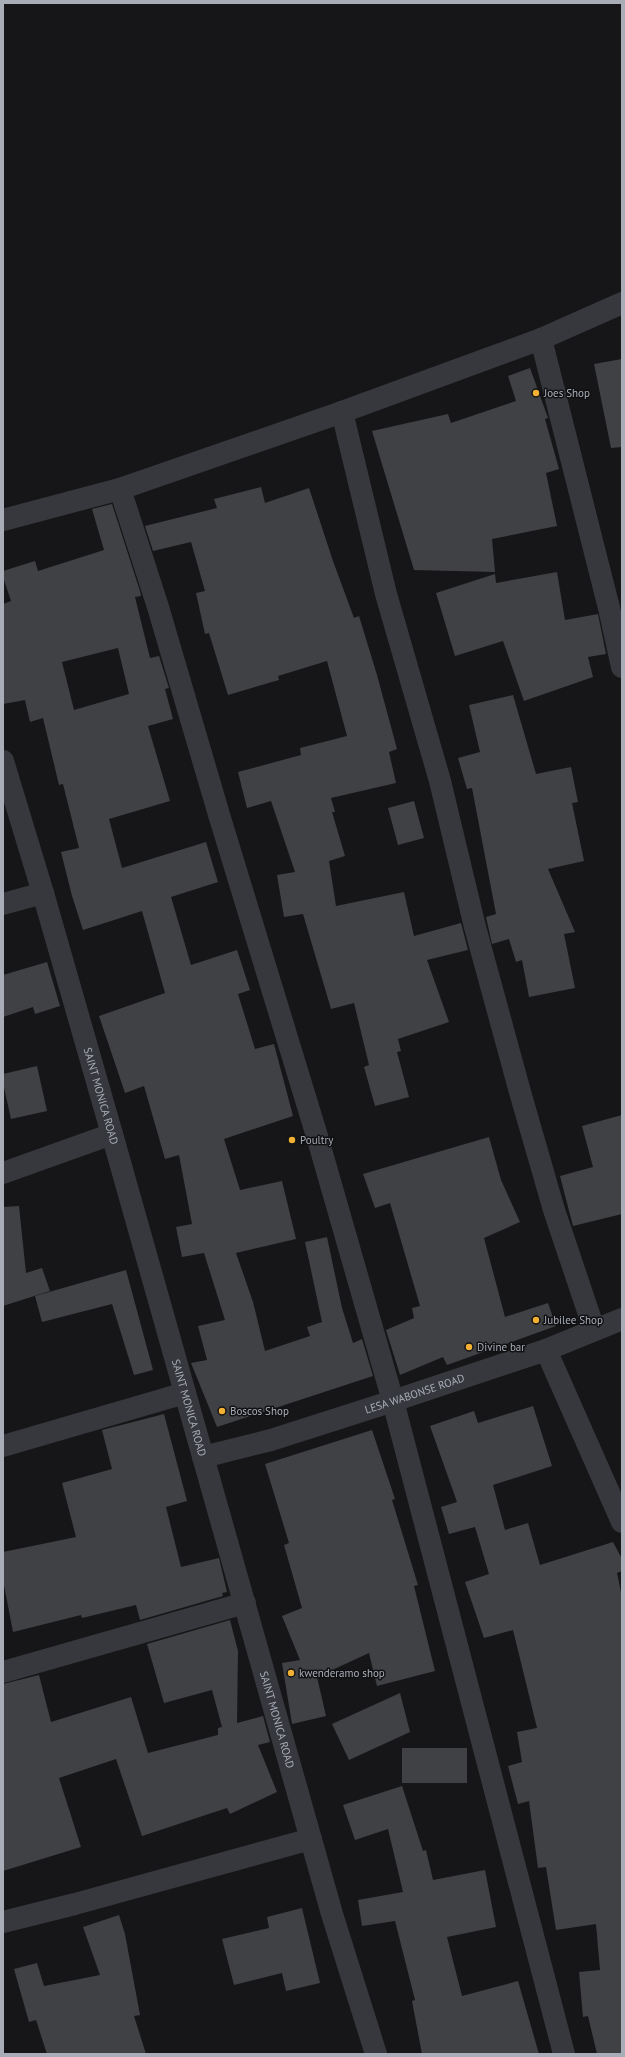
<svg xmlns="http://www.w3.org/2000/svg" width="625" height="2057" font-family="'PT Sans',sans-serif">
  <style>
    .building { fill: #404145; fill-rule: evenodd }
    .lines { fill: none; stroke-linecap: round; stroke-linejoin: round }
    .minor { stroke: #37383d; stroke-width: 22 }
    .poi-dot { fill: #f2b134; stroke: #111113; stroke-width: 1.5 }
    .labels { text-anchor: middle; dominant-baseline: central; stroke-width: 3; stroke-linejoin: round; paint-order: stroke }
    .poi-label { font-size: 11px; fill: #a8adb8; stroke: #111113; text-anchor: start }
    .street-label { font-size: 11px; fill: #a8adb8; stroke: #111113 }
  </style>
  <rect width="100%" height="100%" fill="#161618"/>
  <g class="building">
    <polygon points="622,359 622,447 611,448 594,364"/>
    <polygon points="530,368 548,418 545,419 559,469 546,473 557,526 492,539 495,572 414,570 372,431 448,414 451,423 516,401 508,376"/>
    <polygon points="261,487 265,503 309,488 333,561 354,618 359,616 377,675 397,749 389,752 396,783 331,798 335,812 332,812 345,856 329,861 336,906 404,892 414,936 461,923 468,950 427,960 449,1022 398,1039 401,1051 397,1052 409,1097 375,1106 364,1067 369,1065 354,1003 331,1009 303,914 284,917 277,875 295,872 271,801 247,808 238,772 301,755 300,748 347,736 327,661 278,676 279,680 228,695 209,633 205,634 196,593 205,591 191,542 153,551 145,526 217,508 214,499"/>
    <path d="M112,504L140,591L141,596L135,597L150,658L159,656L169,688L165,689L173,719L148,726L170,801L109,819L122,868L206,842L218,882L171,897L191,965L237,950L250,990L238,994L255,1049L274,1044L293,1116L224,1139L240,1190L282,1181L296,1239L236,1253L253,1302L265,1351L310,1336L307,1327L322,1322L305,1242L327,1237L342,1308L353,1343L362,1339L373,1376L217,1427L191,1363L207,1360L198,1326L225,1320L204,1253L182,1257L176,1227L192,1224L179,1155L165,1159L144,1086L125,1093L99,1016L165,993L142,911L83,930L72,896L61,852L79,848L63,784L59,785L43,718L30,722L25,700L3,704V604L11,601L3,577V571L35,561L38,571L104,550L92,509ZM118,648L129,694L74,710L62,662Z"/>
    <polygon points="557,572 565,620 598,614 606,654 588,657 593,677 524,701 503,641 455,656 436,593 495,574 496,583"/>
    <polygon points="513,695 536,774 571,767 578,802 572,803 584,861 548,869 575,932 564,934 575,988 529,997 522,960 516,962 509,939 492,944 486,917 496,914 472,788 467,789 458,758 480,752 469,705"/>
    <polygon points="414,801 424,838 398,845 388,808"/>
    <polygon points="47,962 60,1006 35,1014 33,1007 3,1017 3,975"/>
    <polygon points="37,1066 47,1111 11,1119 3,1083 3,1074"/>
    <polygon points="622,1115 622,1214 573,1226 560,1176 593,1167 582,1126"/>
    <polygon points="489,1137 501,1180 520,1222 484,1238 505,1317 548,1303 556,1326 447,1365 443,1357 400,1375 386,1330 414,1318 412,1308 420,1306 390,1203 375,1208 363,1174"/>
    <polygon points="19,1206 26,1273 42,1268 50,1291 3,1306 3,1207"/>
    <polygon points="126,1270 153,1370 134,1375 112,1304 42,1322 35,1296"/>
    <polygon points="533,1406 552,1466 493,1485 505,1530 528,1523 540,1565 613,1542 622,1559 622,1571 617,1573 622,1597 622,2054 597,2054 588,2016 583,2017 579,1972 600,1970 596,1924 556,1930 546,1867 538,1868 529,1801 518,1804 508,1766 522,1762 517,1732 537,1728 513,1630 484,1638 465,1582 489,1574 475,1527 449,1534 441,1507 457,1502 430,1426 474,1411 478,1423"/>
    <polygon points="164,1414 187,1501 166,1507 181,1567 219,1558 227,1592 222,1593 223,1596 140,1620 136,1605 82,1618 81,1615 13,1632 3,1580 3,1552 76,1537 62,1483 112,1469 102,1430"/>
    <polygon points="372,1430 395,1499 392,1500 418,1585 414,1586 435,1671 377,1686 369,1653 317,1677 326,1716 292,1724 282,1663 300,1660 282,1616 302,1608 284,1545 289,1543 265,1464"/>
    <polygon points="230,1620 238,1651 237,1723 263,1716 270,1742 258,1745 277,1792 230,1814 227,1808 142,1836 116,1759 59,1778 81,1847 3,1871 3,1684 39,1675 51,1722 131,1697 148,1753 218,1735 218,1728 222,1727 212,1690 164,1703 147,1644"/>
    <polygon points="400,1693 410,1732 349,1760 332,1724"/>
    <rect x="402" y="1748" width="65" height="35"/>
    <polygon points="402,1786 423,1851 426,1850 433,1880 485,1870 496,1927 447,1937 462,1996 518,1981 539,2054 422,2054 412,2001 415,2000 395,1921 362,1926 358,1900 403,1892 388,1829 355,1840 343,1805"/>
    <polygon points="302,1908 320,1983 286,1991 282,1973 234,1985 222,1939 269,1928 267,1917"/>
    <polygon points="119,1915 125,1934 140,2015 134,2016 146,2054 47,2054 36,2020 29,2022 14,1969 37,1963 44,1986 100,1975 83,1927"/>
  </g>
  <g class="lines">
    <g class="minor">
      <polyline points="541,339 609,608 622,667"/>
      <polyline points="342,412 386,594 440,781 475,927 520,1092 554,1210 594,1329"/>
      <polyline points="120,489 158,607 220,818 317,1136 393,1401 564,2054"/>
      <polyline points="3,520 120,489 342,412 541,339 622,303"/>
      <path id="s1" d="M3,761L43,893L112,1134L332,1914L376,2054"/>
      <polyline points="3,904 43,893"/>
      <polyline points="3,1173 112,1134"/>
      <polyline points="546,1350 622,1522"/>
      <polyline points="3,1446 185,1393"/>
      <path id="s2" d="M203,1457L271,1440L393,1401L546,1350L622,1319"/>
      <polyline points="3,1672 245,1603"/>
      <polyline points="3,1922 75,1904 311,1839"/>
    </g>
  </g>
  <g class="poi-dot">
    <circle cx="536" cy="393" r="4"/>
    <circle cx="292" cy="1140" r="4"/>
    <circle cx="536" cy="1320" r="4"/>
    <circle cx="469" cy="1347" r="4"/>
    <circle cx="222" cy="1411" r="4"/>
    <circle cx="291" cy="1673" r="4"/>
  </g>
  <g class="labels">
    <g class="poi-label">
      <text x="544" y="393">Joes Shop</text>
      <text x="300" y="1140">Poultry</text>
      <text x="544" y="1320">Jubilee Shop</text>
      <text x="477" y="1347">Divine bar</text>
      <text x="230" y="1411">Boscos Shop</text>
      <text x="299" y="1673">kwenderamo shop</text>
    </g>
    <g class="street-label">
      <text stroke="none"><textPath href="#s1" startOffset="349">SAINT MONICA ROAD</textPath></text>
      <text stroke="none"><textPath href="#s2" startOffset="221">LESA WABONSE ROAD</textPath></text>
      <text stroke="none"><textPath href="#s1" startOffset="673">SAINT MONICA ROAD</textPath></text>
      <text stroke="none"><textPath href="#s1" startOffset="997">SAINT MONICA ROAD</textPath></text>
    </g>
  </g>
  <rect width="625" height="2057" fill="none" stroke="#a8adb8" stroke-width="8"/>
</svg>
